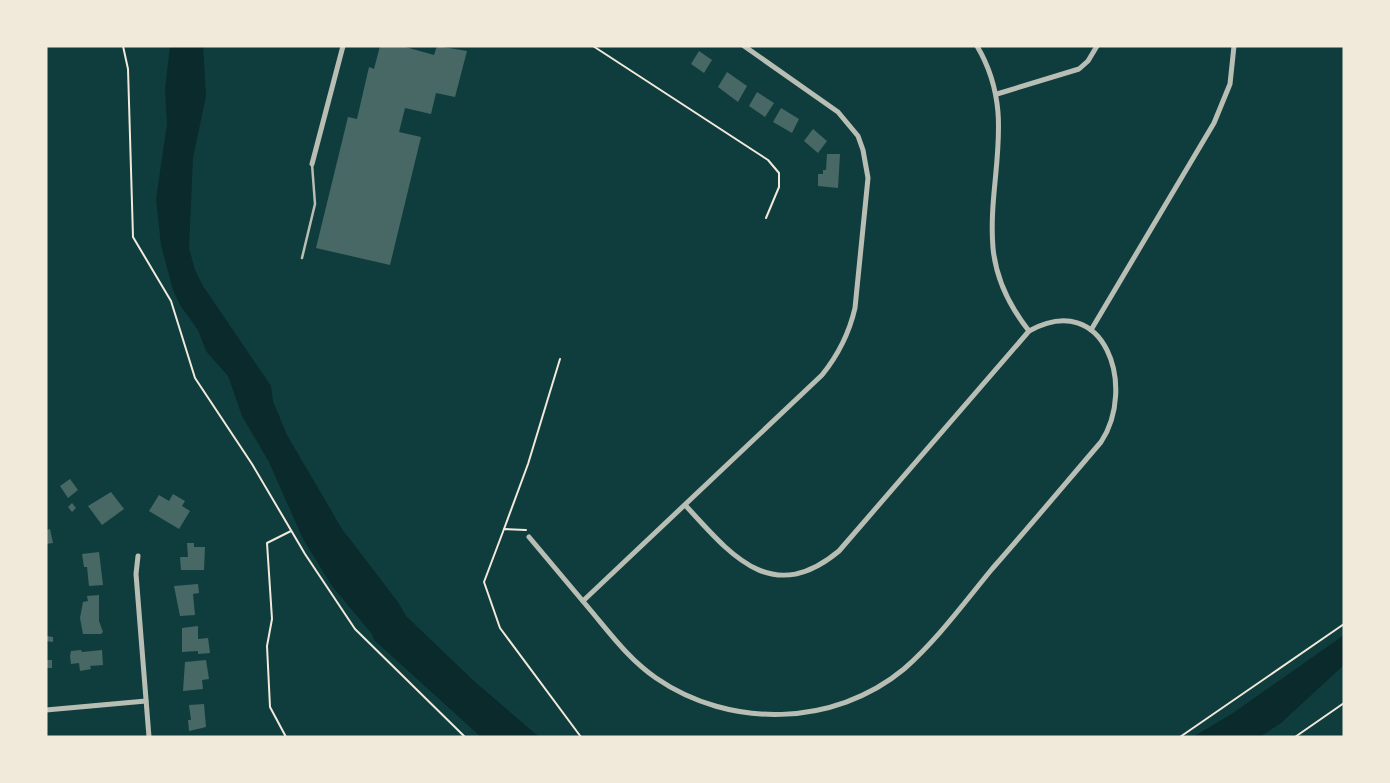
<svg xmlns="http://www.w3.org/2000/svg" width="1390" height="783" font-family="Commissioner,sans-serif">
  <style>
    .water { fill: #0a2a2b }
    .building { fill: #486865 }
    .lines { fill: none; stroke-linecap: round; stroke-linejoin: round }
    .path { stroke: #f1e9da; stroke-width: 2 }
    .service { stroke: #b8beb3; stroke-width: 2.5 }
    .minor { stroke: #b8beb3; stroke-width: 5 }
  </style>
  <rect width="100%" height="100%" fill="#0f3d3e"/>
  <g class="water">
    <polygon points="170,46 203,46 206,96 193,158 189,248 195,270 203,286 271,386 273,401 287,435 342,529 398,602 406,616 474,681 539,737 481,737 374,640 372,634 332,586 303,539 269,462 242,416 228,376 206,351 198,330 180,305 173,290 161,245 156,199 167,124 165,89"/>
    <polygon points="1344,635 1344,665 1281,723 1260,737 1193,737 1233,713"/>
  </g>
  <g class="building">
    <polygon points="380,46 402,46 434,55 437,46 467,51 455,97 436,93 431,114 405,108 399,132 421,137 390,265 316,248 348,117 357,119 369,67 374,69"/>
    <polygon points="699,51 712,60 704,73 691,64"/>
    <polygon points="727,72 747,86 738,102 718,87"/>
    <polygon points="757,92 774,103 765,117 749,106"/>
    <polygon points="781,108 799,119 792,133 773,122"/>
    <polygon points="813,129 827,141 818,153 804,141"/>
    <polygon points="827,154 840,154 838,188 818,186 818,174 823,174 823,170 826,170"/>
    <polygon points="70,479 78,490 68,498 60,486"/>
    <polygon points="111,492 124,509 102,525 88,506"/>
    <polygon points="173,494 185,501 182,506 190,511 179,529 149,511 159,495 169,501"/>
    <polygon points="72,503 76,508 72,512 68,507"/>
    <polygon points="50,529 53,543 46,544 46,530"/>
    <polygon points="187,543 194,543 194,547 205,547 204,570 181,570 180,557 188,557"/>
    <polygon points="99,552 103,585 89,586 87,567 84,567 82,554"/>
    <polygon points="198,584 199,593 193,594 195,615 180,616 174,586"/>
    <polygon points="99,595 99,621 103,632 101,634 83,634 80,618 83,602 88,601 87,596"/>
    <polygon points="198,626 198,639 208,638 210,653 198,654 198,651 182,652 182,628"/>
    <polygon points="47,636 53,637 53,642 46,641"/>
    <polygon points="81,650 82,652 102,650 103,665 90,666 91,669 80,671 79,663 71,664 70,656 71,651"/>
    <rect x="46" y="660" width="6" height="8"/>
    <polygon points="206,660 209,679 202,680 203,689 183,691 185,662"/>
    <polygon points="204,704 206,727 189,731 188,720 191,720 189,705"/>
  </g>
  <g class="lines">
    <g class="path">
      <polyline points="123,46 128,69 133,237 171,301 195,378 252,464 305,554 355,629 465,737"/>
      <polyline points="593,46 768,160 779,173 779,187 766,218"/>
      <polyline points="504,529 528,464 560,359"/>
      <polyline points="526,530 504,529 484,582 500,628 581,737"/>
      <polyline points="286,737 270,707 267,646 272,619 267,543 291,531"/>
      <polyline points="1180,737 1344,624"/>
      <polyline points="1295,737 1344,703"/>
    </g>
    <polyline class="service" points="302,258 315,204 312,164"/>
    <g class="minor">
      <path d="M977,46C1018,115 987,176 993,248C996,279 1010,307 1029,331"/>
      <polyline points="997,94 1079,69 1088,61 1097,46"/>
      <polyline points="312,164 343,46"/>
      <polyline points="1091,330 1214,123 1230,84 1234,46"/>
      <path d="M529,537C550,562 571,587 592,612C612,636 630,660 656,678C730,729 834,727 904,669C937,640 964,603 992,569C1029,527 1065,484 1101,442C1137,387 1105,289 1029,331L839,551C772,607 731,555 686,506"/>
      <polyline points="138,556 136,574 149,737"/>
      <path d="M583,601L822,375C839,354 849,334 855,308L868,178L863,150L858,136L838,112L744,46"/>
      <polyline points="46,710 146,701"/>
    </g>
  </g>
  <rect width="1390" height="783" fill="none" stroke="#f1e9da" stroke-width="95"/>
</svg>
